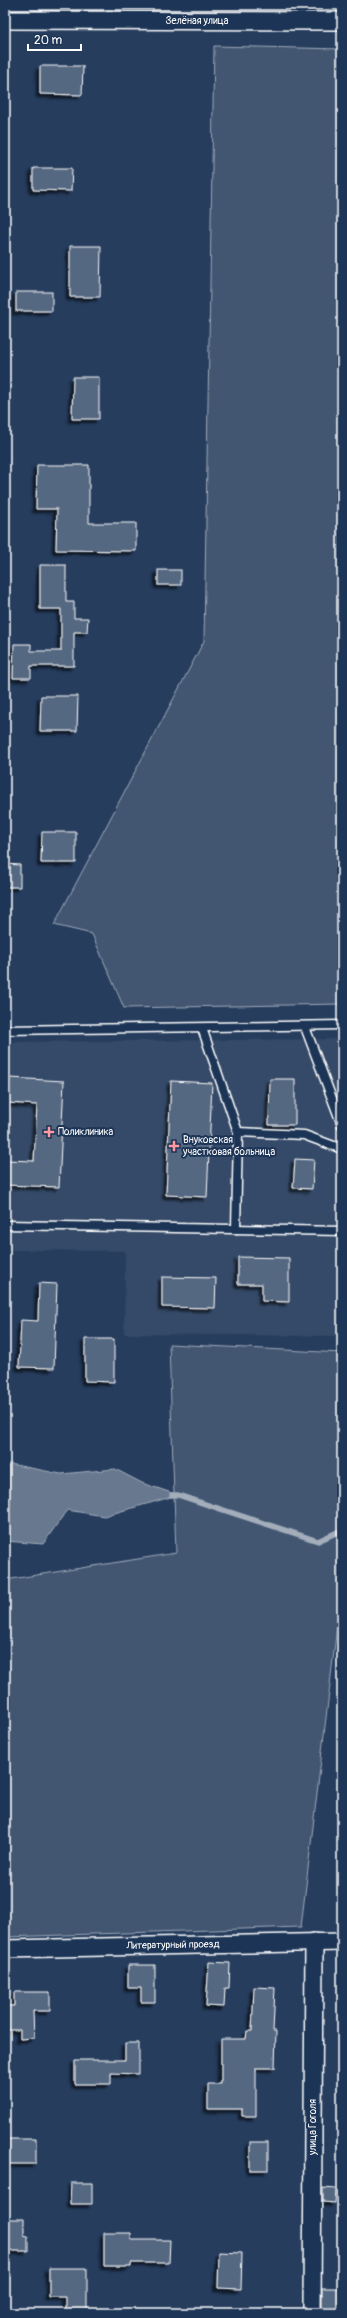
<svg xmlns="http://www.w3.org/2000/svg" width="347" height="2318" font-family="Pangolin,sans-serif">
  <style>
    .built { fill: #344a68 }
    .green { fill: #425672; stroke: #a0aab8 }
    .water { fill: #67788e; stroke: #a4aebb }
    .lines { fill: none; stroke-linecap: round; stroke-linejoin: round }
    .stream { stroke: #a4aebb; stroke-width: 5.5 }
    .building { fill: #556781; stroke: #fff; filter: url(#shadow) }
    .service-casing { stroke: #fff; stroke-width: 11 }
    .minor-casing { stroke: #fff; stroke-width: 20 }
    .service { stroke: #1d3557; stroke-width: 8 }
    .minor { stroke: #1d3557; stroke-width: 17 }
    .poi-dot { fill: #ff9aa2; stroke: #1d3557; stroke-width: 1.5 }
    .labels { text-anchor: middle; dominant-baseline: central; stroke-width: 4; stroke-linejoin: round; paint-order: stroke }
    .street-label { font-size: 10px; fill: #fff; stroke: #1d3557 }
    .poi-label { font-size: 10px; fill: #fff; stroke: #1d3557; text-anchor: start }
  </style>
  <defs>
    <filter id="shadow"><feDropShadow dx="-3.5" dy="3.5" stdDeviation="1" flood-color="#0009"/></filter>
  </defs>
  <rect width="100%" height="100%" fill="#263d5e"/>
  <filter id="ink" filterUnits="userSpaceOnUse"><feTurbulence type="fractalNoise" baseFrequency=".025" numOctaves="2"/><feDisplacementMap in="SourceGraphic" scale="8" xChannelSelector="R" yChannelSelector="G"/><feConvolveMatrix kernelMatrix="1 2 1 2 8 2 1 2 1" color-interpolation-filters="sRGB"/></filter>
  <g filter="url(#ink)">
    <polygon class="built" points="342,1039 342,1336 124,1334 125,1251 5,1250 5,1042"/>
    <g class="green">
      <polygon points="214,46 342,49 342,1004 124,1008 92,934 54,925 204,641"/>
      <polygon points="169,1344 342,1353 342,1584 301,1927 5,1937 5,1580 176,1553"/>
    </g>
    <polygon class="water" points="5,1463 61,1474 115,1469 142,1483 178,1495 104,1516 67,1510 43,1544 5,1541"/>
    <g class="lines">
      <polyline class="stream" points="172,1495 178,1495 318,1541 342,1530"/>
    </g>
    <g class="building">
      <polygon points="40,66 83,66 82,95 40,94"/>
      <polygon points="33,168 72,168 71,191 33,190"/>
      <polygon points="70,246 101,246 100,297 70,297"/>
      <rect x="16" y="292" width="36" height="19"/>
      <polygon points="73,377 99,377 99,419 72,419"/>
      <polygon points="37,465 89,465 89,523 136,523 136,551 56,550 57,509 36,509"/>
      <polygon points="40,565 66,565 66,602 74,602 74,618 88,618 87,632 74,632 74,666 31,666 31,678 13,678 14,644 31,644 31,651 61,651 61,609 40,609"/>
      <rect x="158" y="570" width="23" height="15"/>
      <polygon points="41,696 78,696 77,731 40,731"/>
      <polygon points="42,832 76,832 76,863 41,863"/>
      <polygon points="5,864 20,865 20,887 5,887"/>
      <polygon points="10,1078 64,1081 59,1187 5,1185 5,1160 34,1161 37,1105 8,1103"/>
      <polygon points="270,1079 295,1079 295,1125 269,1125"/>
      <polygon points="171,1081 212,1083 207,1197 166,1195"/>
      <polygon points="295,1159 314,1160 312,1189 293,1188"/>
      <polygon points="238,1257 289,1258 289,1302 262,1301 262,1284 238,1284"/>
      <polygon points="162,1277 216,1278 215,1308 162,1307"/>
      <polygon points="39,1283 57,1284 54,1368 19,1367 21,1320 38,1321"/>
      <polygon points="85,1339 114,1339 114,1382 85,1381"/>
      <polygon points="209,1962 230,1963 229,1988 225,1988 224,2007 206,2006"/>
      <polygon points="128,1965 155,1965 155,2002 141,2002 141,1988 128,1988"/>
      <polygon points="254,1987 275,1988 273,2031 276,2031 275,2068 256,2068 256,2116 242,2116 242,2109 208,2109 208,2084 221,2084 221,2039 246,2039 247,2031 252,2031"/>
      <polygon points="14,1992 50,1992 50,2011 33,2011 34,2038 20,2039 20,2030 5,2030 5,2006 14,2006"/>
      <polygon points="125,2043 139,2043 139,2074 111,2073 111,2084 75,2084 75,2060 125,2060"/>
      <polygon points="7,2139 36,2139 36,2164 6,2164"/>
      <rect x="250" y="2142" width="18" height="28"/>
      <polygon points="71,2183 92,2183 92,2204 70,2204"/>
      <polygon points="323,2188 336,2189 335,2203 323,2202"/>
      <polygon points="5,2219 24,2219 24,2235 28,2236 28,2251 5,2251"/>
      <polygon points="104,2233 131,2233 131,2240 170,2240 169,2263 131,2263 131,2266 104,2266"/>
      <polygon points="219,2252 242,2253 241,2289 218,2288"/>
      <polygon points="49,2268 87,2268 87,2311 66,2311 66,2297 49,2297"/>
      <polygon points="322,2288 342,2288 341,2313 322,2312"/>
    </g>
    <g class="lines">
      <g class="service-casing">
        <g id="service">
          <polyline points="305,1027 342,1125"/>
          <polyline points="202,1028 238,1132 236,1229"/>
          <polyline points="5,1030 342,1025"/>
          <polyline points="238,1132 304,1135 342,1149"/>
          <polyline points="5,1225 342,1231"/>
        </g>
      </g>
      <g class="minor-casing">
        <g id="minor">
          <polyline points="5,20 342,21"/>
          <polyline points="5,1949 342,1942"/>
          <polyline points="312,2313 314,1942"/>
        </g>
      </g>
      <use href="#service" class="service"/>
      <use href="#minor" class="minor"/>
    </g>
  </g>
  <g class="poi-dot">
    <path d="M47 1126h4v4h4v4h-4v4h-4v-4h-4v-4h4z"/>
    <path d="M172 1140h4v4h4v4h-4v4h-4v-4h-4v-4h4z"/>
  </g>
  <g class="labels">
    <g class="street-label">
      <text x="197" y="21">Зелёная улица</text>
      <text transform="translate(173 1945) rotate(-1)">Литературный проезд</text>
      <text transform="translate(313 2127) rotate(-90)">улица Гоголя</text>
    </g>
    <g class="poi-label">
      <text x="58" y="1132">Поликлиника</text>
      <text x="183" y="1140">Внуковская<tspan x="183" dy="12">участковая больница</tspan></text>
    </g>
  </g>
  <rect width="347" height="2318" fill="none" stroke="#1d3557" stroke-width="20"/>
  <rect x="10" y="10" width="327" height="2298" fill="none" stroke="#fff" stroke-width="1.5" filter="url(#ink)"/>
  <path d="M28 44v6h53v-6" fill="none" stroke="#ffffff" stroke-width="2"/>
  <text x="34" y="44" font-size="12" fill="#ffffff" stroke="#1d3557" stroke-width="3" paint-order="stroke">20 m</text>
</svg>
